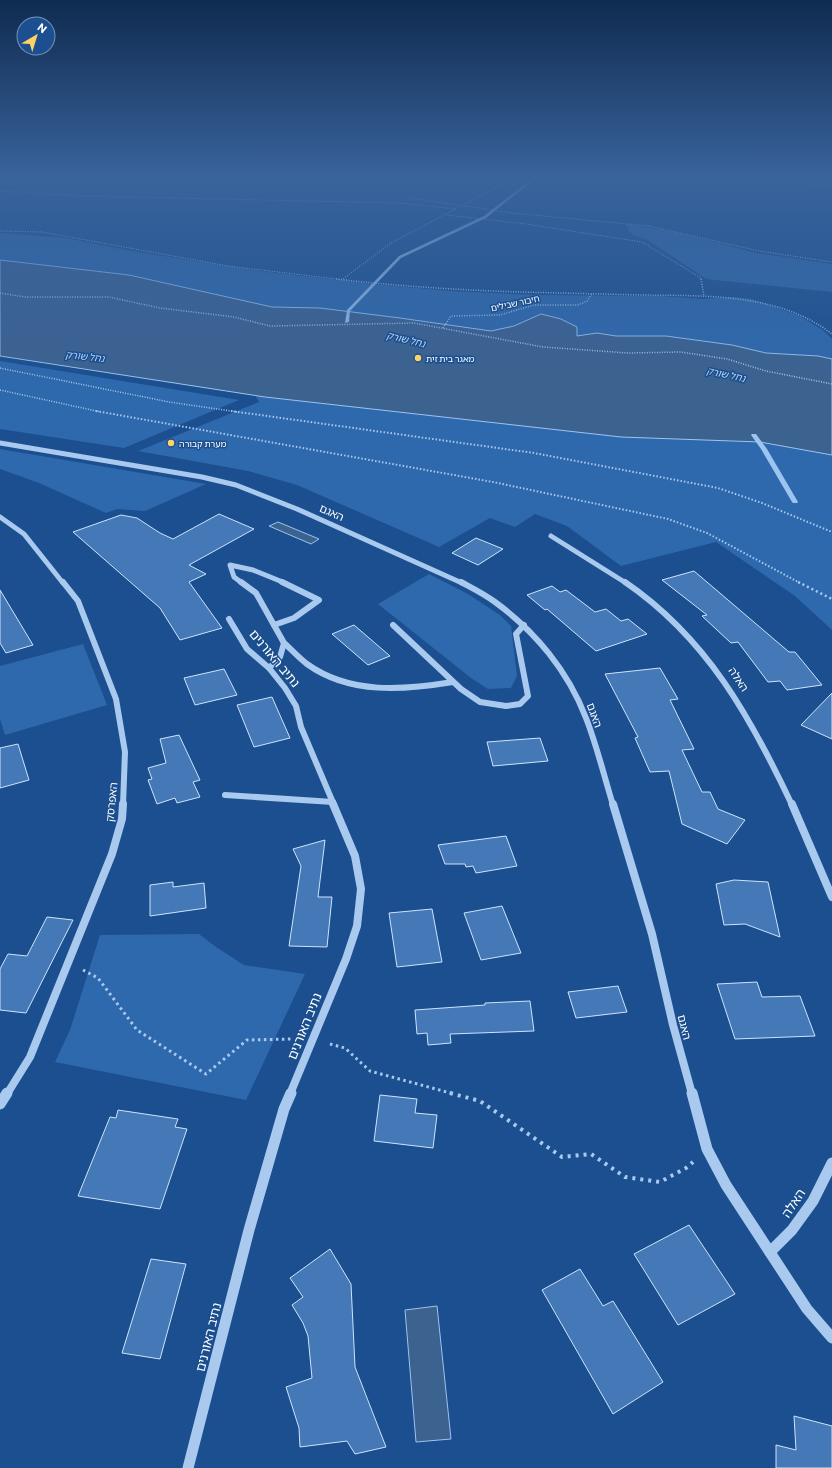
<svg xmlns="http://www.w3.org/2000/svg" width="832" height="1468" font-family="Commissioner,'Noto Sans Hebrew',sans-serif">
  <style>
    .green { fill: #2e69ad }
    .water { fill: #3c6290; stroke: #9cc4f0 }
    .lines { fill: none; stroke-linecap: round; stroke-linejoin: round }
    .stream { fill: #9cc4f0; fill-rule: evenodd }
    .building { fill: #4478b7; stroke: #cfe3fa }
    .path-far5 { stroke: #a9c9ee; stroke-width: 1; stroke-dasharray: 1 1.5; stroke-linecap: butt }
    .path-far4 { stroke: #a9c9ee; stroke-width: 1.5; stroke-dasharray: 1 1.5; stroke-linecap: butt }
    .path-far3 { stroke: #a9c9ee; stroke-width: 2; stroke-dasharray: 1.5 2; stroke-linecap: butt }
    .path-far2 { stroke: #a9c9ee; stroke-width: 2.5; stroke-dasharray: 2 3; stroke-linecap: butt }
    .path-far1 { stroke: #a9c9ee; stroke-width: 3; stroke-dasharray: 2.5 3.5; stroke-linecap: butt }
    .path { stroke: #a9c9ee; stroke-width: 4; stroke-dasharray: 3 5; stroke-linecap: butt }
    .minor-far3 { stroke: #a9c9ee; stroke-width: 5 }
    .minor-far2 { stroke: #a9c9ee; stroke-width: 6 }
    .minor-far1 { stroke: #a9c9ee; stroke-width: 8 }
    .minor { stroke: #a9c9ee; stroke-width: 11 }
    .poi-dot { fill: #ffd166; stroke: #1b4f8f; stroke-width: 1.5 }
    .labels { text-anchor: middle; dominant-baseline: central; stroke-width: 3; stroke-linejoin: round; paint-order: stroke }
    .far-street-label { font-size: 9px; fill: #fff; stroke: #1b4f8f }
    .far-poi-label { font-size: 9px; fill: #fff; stroke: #1b4f8f; text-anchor: start }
    .far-water-label { font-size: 10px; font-style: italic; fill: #b5d3f5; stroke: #1b4f8f }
    .street-label { font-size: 11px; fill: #fff; stroke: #1b4f8f }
    .near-street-label { font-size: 13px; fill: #fff; stroke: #1b4f8f }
  </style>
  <rect width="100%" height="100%" fill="#1b4f8f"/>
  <g class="green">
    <polygon points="626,224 675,232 756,253 832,264 832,292 706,279 648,240 634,235 629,232"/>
    <polygon points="0,233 65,238 137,252 259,271 373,284 450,291 534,295 660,296 702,299 732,297 752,299 800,316 824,331 832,339 832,630 795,596 716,542 621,566 567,526 535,514 515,527 490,518 439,547 297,485 248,471 138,451 259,402 222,333 0,290"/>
    <polygon points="0,361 239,400 124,448 0,429"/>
    <polygon points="0,449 206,484 145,511 117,509 106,513 39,483 0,469"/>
    <polygon points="429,574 468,594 500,615 511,626 517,676 511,688 488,689 471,678 378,604"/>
    <polygon points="83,644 107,705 5,735 0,719 0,666"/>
    <polygon points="199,934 216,947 244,965 305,974 246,1100 55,1062 70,1030 100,935"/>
  </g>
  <g class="water">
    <polygon points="0,260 129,275 272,307 320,308 400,318 491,331 514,326 541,314 561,319 577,327 577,336 597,333 616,336 666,336 732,345 766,353 818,356 832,359 832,455 760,442 621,437 265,397 0,356"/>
    <polygon points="278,522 319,539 311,544 269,526"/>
    <polygon points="437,1306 451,1439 416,1442 405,1310"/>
  </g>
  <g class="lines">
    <g class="stream">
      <polygon points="533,178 536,178 486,218 401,258 350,311 349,322 345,323 347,310 399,256 484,216"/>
      <polygon points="752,434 756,434 767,449 798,502 797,503 793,503 792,502 761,449 751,435"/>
    </g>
  </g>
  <g class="building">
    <polygon points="219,514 254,529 189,565 206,574 189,582 222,628 180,640 160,608 73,532 121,515 137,518 160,533 173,539"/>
    <polygon points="476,538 503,549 478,565 452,553"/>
    <polygon points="694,571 789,652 795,652 822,685 787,690 780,681 768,682 738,642 731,643 702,616 707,615 662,580"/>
    <polygon points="552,586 560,592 566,590 595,612 606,609 621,621 628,619 647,634 596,651 547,609 545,610 527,595"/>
    <polygon points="0,590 33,645 6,653 0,643"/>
    <polygon points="354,625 390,656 368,665 332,634"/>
    <polygon points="660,668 678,699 670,700 694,749 682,750 702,792 710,792 718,809 745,820 727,844 682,824 669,771 650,772 635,738 638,737 605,674"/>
    <polygon points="224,669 237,695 195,705 184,678"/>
    <polygon points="832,693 832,739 801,725"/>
    <polygon points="272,697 290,738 254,747 237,705"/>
    <polygon points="179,735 200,780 193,782 200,797 177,803 175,798 157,804 148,780 152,779 148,768 166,763 160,739"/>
    <polygon points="540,738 548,761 493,766 487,742"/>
    <polygon points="18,744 29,780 0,788 0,748"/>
    <polygon points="506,836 517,866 476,873 473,866 466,867 465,864 445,864 438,845"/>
    <polygon points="325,840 318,897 332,897 327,947 289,946 301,866 293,849"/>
    <polygon points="734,880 768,882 780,937 745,924 724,925 716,884"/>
    <polygon points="173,882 173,887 204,883 206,908 150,916 150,885"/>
    <polygon points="502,906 521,953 481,960 464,913"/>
    <polygon points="432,909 442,962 397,967 389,913"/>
    <polygon points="47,917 73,920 26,1013 0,1010 0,969 8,954 27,956"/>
    <polygon points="757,982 762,997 800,996 815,1036 735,1039 717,984"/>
    <polygon points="618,986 627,1012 576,1018 568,992"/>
    <polygon points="530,1001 534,1031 450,1034 451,1043 428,1045 427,1033 417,1034 415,1010 485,1005 485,1003"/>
    <polygon points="380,1095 417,1099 415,1113 437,1115 433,1148 374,1141"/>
    <polygon points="118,1110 178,1119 175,1127 187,1129 160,1209 78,1196 110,1117 116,1118"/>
    <polygon points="689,1225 735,1294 678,1325 634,1254"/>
    <polygon points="330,1249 351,1284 355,1367 386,1447 355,1454 347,1441 300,1447 299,1428 286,1387 312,1378 308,1336 303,1323 292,1305 303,1297 290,1278"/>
    <polygon points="151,1259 186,1264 160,1359 122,1353"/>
    <polygon points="580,1269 603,1306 613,1301 663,1382 613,1414 542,1290"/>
    <polygon points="794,1416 832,1426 832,1468 776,1468 776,1445 796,1450"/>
  </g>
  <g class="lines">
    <g class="path-far5">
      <polyline points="768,178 832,187"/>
      <polyline points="0,191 84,196 400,203 455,209"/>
      <polyline points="410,198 512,213 649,226 759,251 832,262"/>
      <polyline points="446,215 526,224 642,242 701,278 701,280"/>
      <polyline points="0,231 42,232 228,266 345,280"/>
      <polyline points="343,279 391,243 497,187 509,178"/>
    </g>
    <g class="path-far4">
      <path d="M336,279C397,286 458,290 520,292C561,293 602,294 643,295C707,296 779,293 832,334"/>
      <polyline points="701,279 704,296"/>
      <polyline points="0,293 25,297 109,297 160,308 234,317 270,326 414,323 543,347 628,353 681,352 727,359 766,371 832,384"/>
      <polyline points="443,328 451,316 500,315 534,305 578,305 587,301 592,294"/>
      <polyline points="0,368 169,402 238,412"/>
      <polyline points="0,390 101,412"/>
    </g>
    <g class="path-far3">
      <polyline points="96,411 493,482 668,519 707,533 800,583"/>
      <polyline points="231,411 534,453 718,488 762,503 832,532"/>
    </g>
    <polyline class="path-far2" points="798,582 832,599"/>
    <g class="path-far1">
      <polyline points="83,970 98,978 137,1030 206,1074 247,1040 293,1039"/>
      <polyline points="330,1044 345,1048 370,1071 454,1094"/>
    </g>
    <polyline class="path" points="450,1093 480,1101 562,1157 591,1154 625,1177 660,1182 686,1168 693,1162"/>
    <g class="minor-far3">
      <polyline points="0,443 202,477 236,485 297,509 462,583"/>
      <polyline points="0,517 24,534 63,583"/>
      <polyline points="551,536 626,583"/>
      <polyline points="242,583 234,577 230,565 253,570 285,583"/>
    </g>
    <g class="minor-far2">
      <polyline points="63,582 78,601 116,699 125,752 123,805"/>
      <polyline points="241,582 256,593 284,643 280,657 269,668"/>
      <path d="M461,582C472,588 484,594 495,602C535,631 568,671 586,718C597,746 604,776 613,805"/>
      <path d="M625,582C707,638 751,718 792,805"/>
      <polyline points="229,619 247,649 269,668 285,688 296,706 301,727 334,805"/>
      <polyline points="274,625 294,618 319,600 282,582"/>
      <polyline points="393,625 461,689 480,702 506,706 520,704 528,696 516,634 524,625"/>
      <path d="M284,643C292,650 299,658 307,664C350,695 404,690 453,682"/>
      <polyline points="225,795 333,802"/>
    </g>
    <g class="minor-far1">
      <polyline points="613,804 652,934 673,1025 692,1094"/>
      <polyline points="792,804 832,897"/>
      <polyline points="7,1094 30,1057 112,854 122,819 123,804"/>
      <polyline points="290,1094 346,959 357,926 361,889 355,856 333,804"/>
    </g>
    <g class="minor">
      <polyline points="692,1093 707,1149 726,1185 807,1309 832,1338"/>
      <polyline points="0,1104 7,1093"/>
      <polyline points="770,1252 792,1230 813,1201 832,1163"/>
      <polyline points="188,1468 249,1230 284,1109 291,1093"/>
    </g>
  </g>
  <linearGradient id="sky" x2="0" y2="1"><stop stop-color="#0f2b4f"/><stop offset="0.46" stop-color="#39639b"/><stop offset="1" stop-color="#39639b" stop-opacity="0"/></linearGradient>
  <rect width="832" height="383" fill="url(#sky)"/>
  <g class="poi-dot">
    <circle cx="418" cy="358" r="4"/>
    <circle cx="171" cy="443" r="4"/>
  </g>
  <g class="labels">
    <g class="far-street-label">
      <text transform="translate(515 303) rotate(-12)">חיבור שבילים</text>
    </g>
    <g class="far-poi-label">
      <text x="426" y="358">מאגר בית זית</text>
      <text x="179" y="443">מערת קבורה</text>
    </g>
    <g class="far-water-label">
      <text transform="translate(406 339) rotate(14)">נחל שורק</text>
      <text transform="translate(85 356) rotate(6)">נחל שורק</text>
      <text transform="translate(726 374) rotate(12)">נחל שורק</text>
    </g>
    <g class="street-label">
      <text transform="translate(332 512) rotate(24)">האגם</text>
      <text transform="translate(739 679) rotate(56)">האלה</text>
      <text transform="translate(595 715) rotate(70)">האגם</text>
      <text transform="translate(111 802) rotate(-84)">האפרסק</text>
      <text transform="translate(685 1027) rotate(76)">האגם</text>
    </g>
    <g class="near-street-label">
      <text transform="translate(275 658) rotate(50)">נתיב האורנים</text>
      <text transform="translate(304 1026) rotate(-68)">נתיב האורנים</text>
      <text transform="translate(793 1203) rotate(-56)">האלה</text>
      <text transform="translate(208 1337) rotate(-76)">נתיב האורנים</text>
    </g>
  </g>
  <g transform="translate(36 36) rotate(38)"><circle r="19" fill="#1b4f8f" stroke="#7695bc"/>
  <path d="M0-3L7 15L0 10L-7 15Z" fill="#ffd166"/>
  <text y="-6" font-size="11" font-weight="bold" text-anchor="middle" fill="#ffffff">N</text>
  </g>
</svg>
